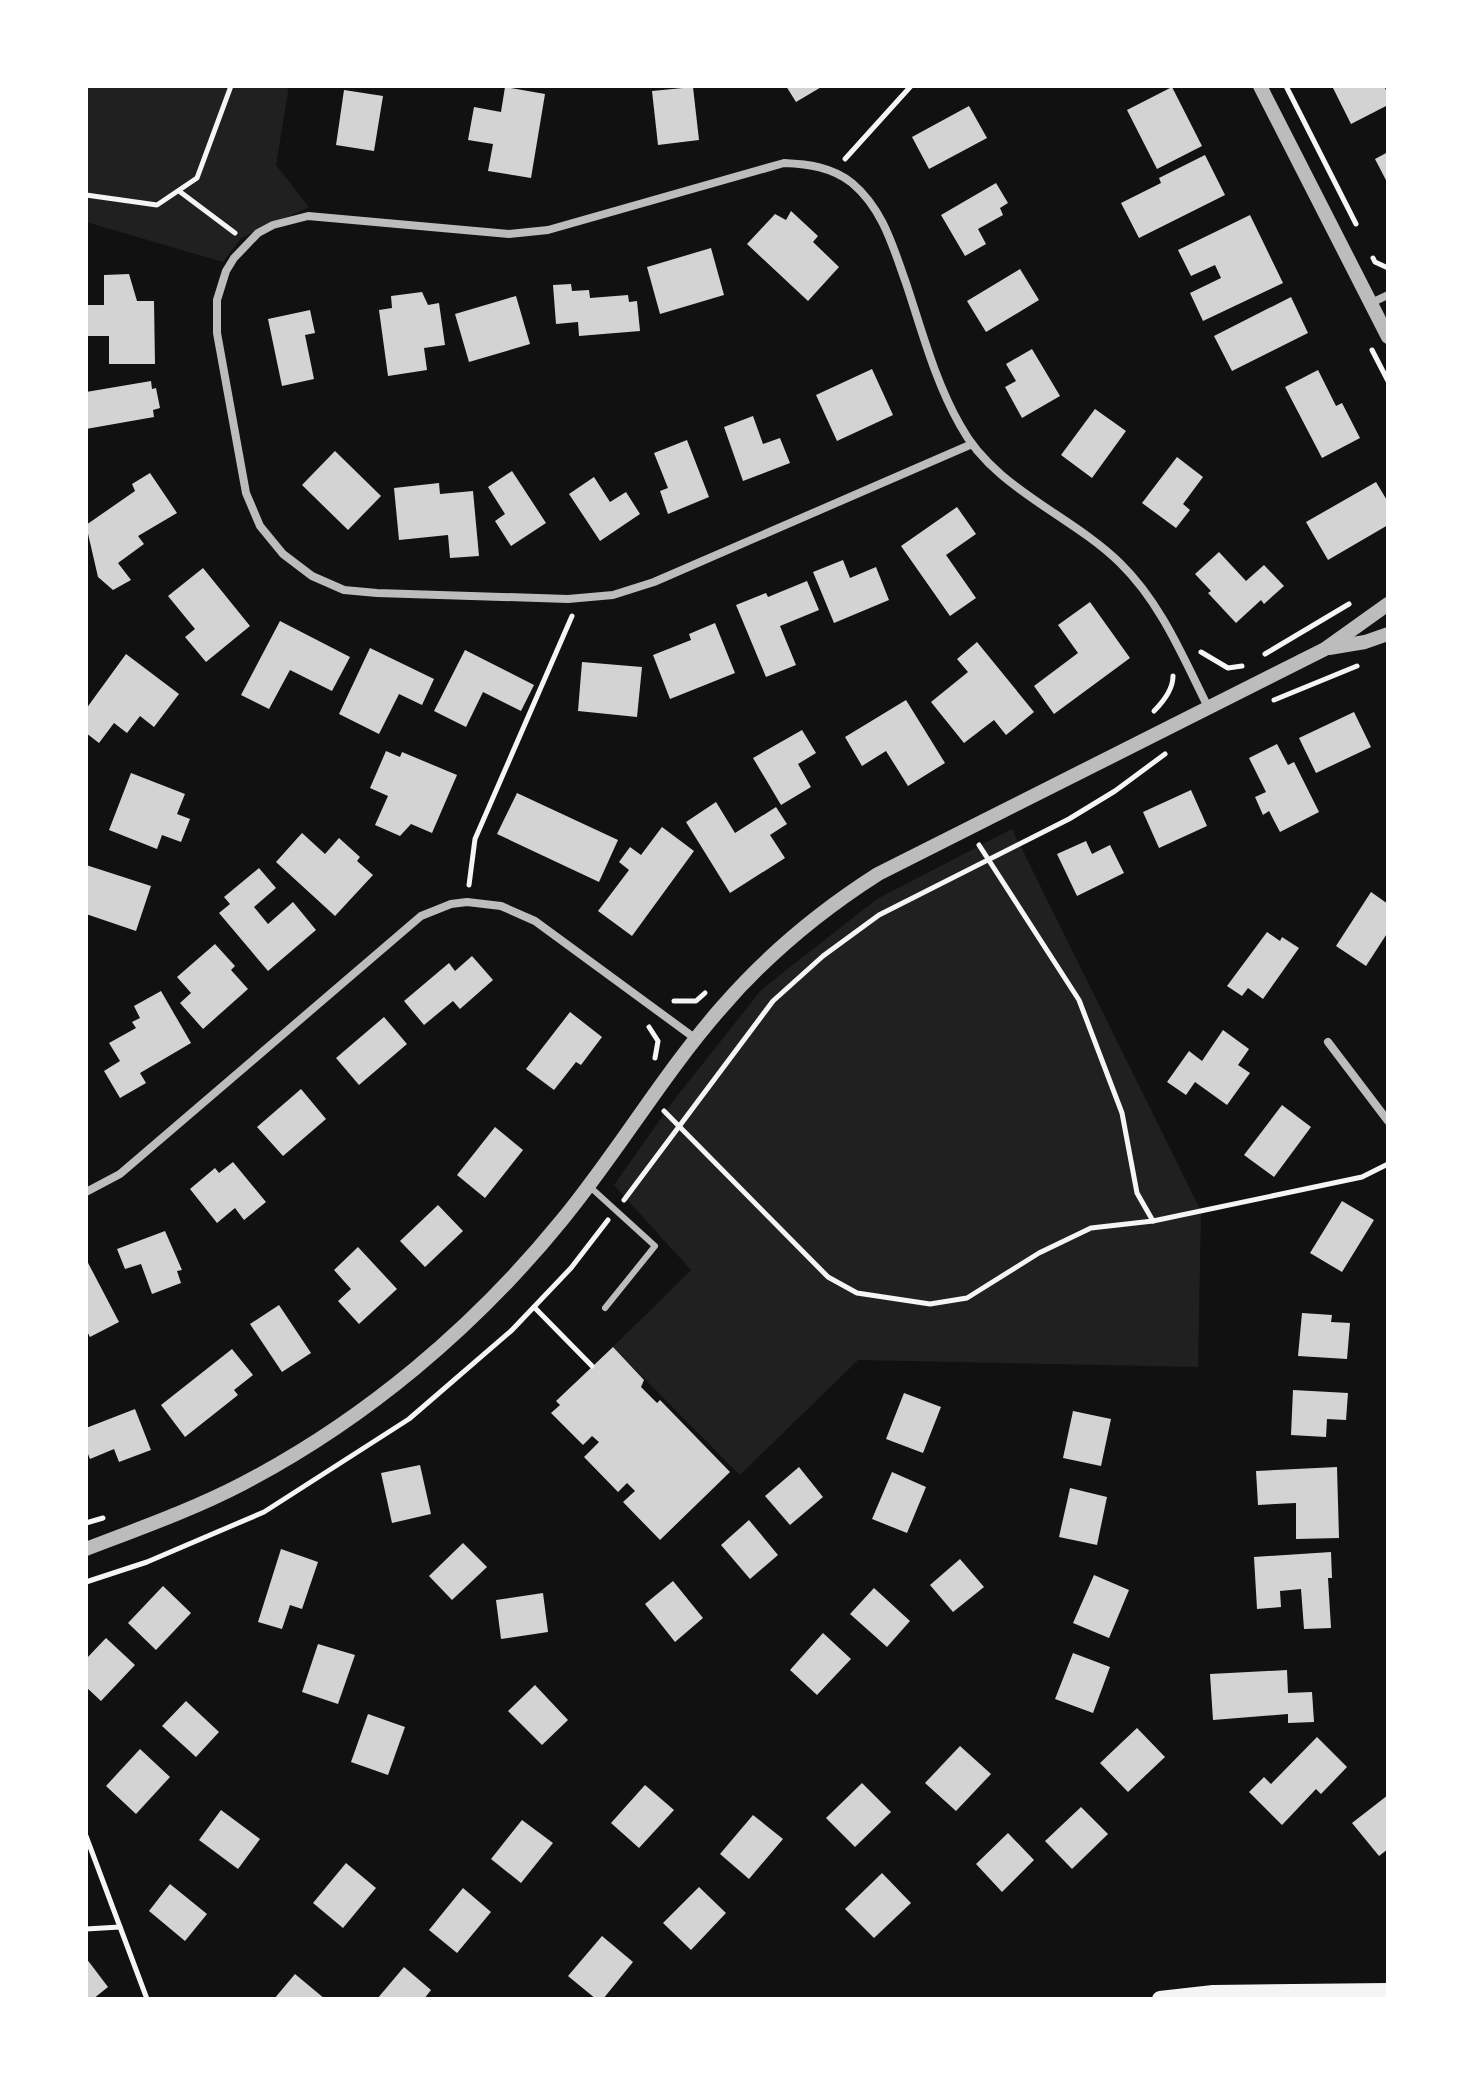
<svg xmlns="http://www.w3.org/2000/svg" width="1474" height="2085" font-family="'Asap Condensed',sans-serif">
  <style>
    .green { fill: #202020 }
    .building { fill: #d3d3d3 }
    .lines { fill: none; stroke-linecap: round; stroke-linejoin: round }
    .path { stroke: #f5f5f5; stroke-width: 5 }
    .service { stroke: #bcbcbc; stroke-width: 6 }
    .minor { stroke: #bcbcbc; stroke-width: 8 }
    .tertiary { stroke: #bcbcbc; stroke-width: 14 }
    .secondary { stroke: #f5f5f5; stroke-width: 16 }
  </style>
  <rect width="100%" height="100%" fill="#111"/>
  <g class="green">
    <polygon points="86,86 289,86 276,165 309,207 241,238 223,262 86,222"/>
    <polygon points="1012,829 1201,1211 1198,1367 858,1360 740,1475 613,1347 691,1270 614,1185 674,1100 762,989 877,899"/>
  </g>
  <g class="building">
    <polygon points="786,86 823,86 796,102"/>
    <polygon points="1332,86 1384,86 1388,94 1388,105 1351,124"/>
    <polygon points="505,87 545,94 531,178 488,171 493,144 468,140 474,107 501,112"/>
    <polygon points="693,87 699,140 658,145 652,91"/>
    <polygon points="1172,87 1202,146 1157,169 1127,110"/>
    <polygon points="344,90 383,96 374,151 336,145"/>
    <polygon points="969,106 987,138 929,169 912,137"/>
    <polygon points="1388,152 1388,184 1375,159"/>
    <polygon points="1205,155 1225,195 1139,238 1121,203 1161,183 1159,178"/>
    <polygon points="996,183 1008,203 1000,208 1003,215 978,229 986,244 965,256 941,215"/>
    <polygon points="791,211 818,236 813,242 839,267 808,301 747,244 775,214 786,220"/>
    <polygon points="1250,215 1283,283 1203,321 1190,293 1221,278 1215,265 1191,276 1178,250"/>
    <polygon points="711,248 724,295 660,314 647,267"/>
    <polygon points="1020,269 1039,300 986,332 967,301"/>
    <polygon points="129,274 137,301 154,301 155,364 109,364 109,336 86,336 86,305 104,305 104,275"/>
    <polygon points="571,284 572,291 589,290 590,298 628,295 629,302 637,301 640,331 579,336 578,322 556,324 553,285"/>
    <polygon points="422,292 428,305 439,303 445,345 424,348 427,370 388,376 379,310 392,308 391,296"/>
    <polygon points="516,296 530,344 469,362 455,314"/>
    <polygon points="1291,297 1308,333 1232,371 1214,336"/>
    <polygon points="310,310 315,333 305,335 314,379 282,386 268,319"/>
    <polygon points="1032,349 1060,396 1022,418 1005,387 1016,381 1006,364"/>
    <polygon points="872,369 893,415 837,441 816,395"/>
    <polygon points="1318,370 1336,406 1342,403 1360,438 1322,458 1285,387"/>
    <polygon points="151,381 152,389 156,388 160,408 153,410 154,417 86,429 86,392"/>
    <polygon points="1095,409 1126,431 1092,478 1061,455"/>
    <polygon points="753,416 763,444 780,438 790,463 743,481 724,427"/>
    <polygon points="687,440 709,497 668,514 660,491 668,488 654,453"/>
    <polygon points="335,451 381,496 348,530 302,485"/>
    <polygon points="1177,457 1203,477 1183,504 1190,510 1176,528 1142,503"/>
    <polygon points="512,471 546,523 511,546 495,521 505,514 488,487"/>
    <polygon points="150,473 177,513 138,536 144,544 118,563 131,580 113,590 98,577 86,525 135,491 132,484"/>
    <polygon points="594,477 610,502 626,492 640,514 600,541 569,494"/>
    <polygon points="1376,482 1388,502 1388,525 1328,560 1306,522"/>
    <polygon points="439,483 440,494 473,491 479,556 450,558 448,535 399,540 394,488"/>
    <polygon points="957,507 976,534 946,555 976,598 950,616 901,546"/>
    <polygon points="1219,552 1246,581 1264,565 1284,586 1264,604 1261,600 1236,623 1208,593 1211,591 1195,574"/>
    <polygon points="843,560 850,578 876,567 889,600 834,623 813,572"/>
    <polygon points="203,568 250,626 206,662 185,637 195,629 168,596"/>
    <polygon points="807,581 819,610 780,626 796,665 766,677 736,605 766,593 768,597"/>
    <polygon points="1090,602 1130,658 1054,714 1034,686 1078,653 1058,625"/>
    <polygon points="280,621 350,657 332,691 290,670 269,709 241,695"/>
    <polygon points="715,623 735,673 670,699 653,655 691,640 689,634"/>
    <polygon points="977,642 1034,712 1006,735 994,720 964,743 931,702 968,672 957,659"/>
    <polygon points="370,648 434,679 422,705 399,694 379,734 339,714"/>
    <polygon points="465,650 534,685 521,711 483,692 466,727 434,711"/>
    <polygon points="126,654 179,694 154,727 140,716 127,733 114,723 99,743 86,733 86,709"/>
    <polygon points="582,662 642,667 637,717 578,711"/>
    <polygon points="906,700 945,763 908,786 886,751 862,766 845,737"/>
    <polygon points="1354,712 1371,747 1316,773 1299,738"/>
    <polygon points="802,730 816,753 798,764 811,787 781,805 753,758"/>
    <polygon points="1277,744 1288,765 1294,762 1319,812 1280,832 1269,811 1263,815 1255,797 1266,792 1249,758"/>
    <polygon points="386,751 400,757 402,752 457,775 432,833 411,824 400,836 375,825 388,796 370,788"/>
    <polygon points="131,773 185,794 177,814 190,819 181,842 162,835 157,849 109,830"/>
    <polygon points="1191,790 1207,826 1159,848 1143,812"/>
    <polygon points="517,793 618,840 599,882 497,834"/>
    <polygon points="716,802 735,833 776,807 787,824 770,835 785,858 730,893 686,822"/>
    <polygon points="662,827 694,851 632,936 598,911 629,870 619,862 630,847 641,855"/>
    <polygon points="302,833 325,854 339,838 360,857 357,861 373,875 335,916 276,862"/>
    <polygon points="1086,841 1092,854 1110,845 1124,873 1077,896 1057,854"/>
    <polygon points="86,865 151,886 136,931 86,914"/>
    <polygon points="259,868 276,888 254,907 268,924 293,902 316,930 268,971 219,913 230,904 224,897"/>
    <polygon points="1371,892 1388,904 1388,932 1366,966 1336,946"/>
    <polygon points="1267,932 1280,941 1282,937 1299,948 1263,999 1248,988 1242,996 1227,986"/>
    <polygon points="215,944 235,966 231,970 248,989 203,1029 180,1003 191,993 177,977"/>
    <polygon points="472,956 493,980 460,1009 453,1001 424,1025 404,1001 449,963 455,971"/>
    <polygon points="161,991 191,1043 140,1073 146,1083 120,1098 104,1071 120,1061 109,1043 136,1028 132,1022 140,1018 134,1006"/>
    <polygon points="570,1012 602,1037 581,1065 576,1062 554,1090 526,1069"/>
    <polygon points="384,1017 407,1044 359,1085 336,1058"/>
    <polygon points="1223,1030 1249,1049 1238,1065 1250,1073 1227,1105 1195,1082 1186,1095 1167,1082 1189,1051 1202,1061"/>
    <polygon points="301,1089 326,1119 283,1156 257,1127"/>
    <polygon points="1282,1105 1311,1127 1274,1177 1244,1155"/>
    <polygon points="495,1127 523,1150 485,1198 457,1175"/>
    <polygon points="233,1162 266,1202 244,1220 235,1208 217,1223 190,1189 215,1168 219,1173"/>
    <polygon points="1342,1201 1374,1220 1342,1272 1310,1253"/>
    <polygon points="438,1205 463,1231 425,1267 400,1241"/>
    <polygon points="165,1231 182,1270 177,1271 181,1283 152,1294 141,1264 125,1269 117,1249"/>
    <polygon points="358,1247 397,1289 359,1324 338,1301 351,1289 334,1270"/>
    <polygon points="86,1259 119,1322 90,1337 86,1330"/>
    <polygon points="279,1305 311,1353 282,1372 250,1324"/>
    <polygon points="1302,1313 1332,1315 1331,1322 1350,1323 1347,1359 1298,1356"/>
    <polygon points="613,1347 644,1380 641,1387 657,1403 660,1400 730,1472 660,1540 623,1502 635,1491 627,1483 618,1492 584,1457 599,1442 592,1436 583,1445 551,1413 560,1405 556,1401"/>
    <polygon points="232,1349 253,1375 234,1390 238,1395 185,1437 161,1405"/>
    <polygon points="1293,1390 1348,1393 1346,1420 1327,1419 1326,1437 1291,1435"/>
    <polygon points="904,1393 941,1407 923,1453 886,1439"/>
    <polygon points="135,1409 151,1450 119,1462 114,1449 90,1459 86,1449 86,1428"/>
    <polygon points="1073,1411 1111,1419 1101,1466 1063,1458"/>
    <polygon points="420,1465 431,1514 392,1523 381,1473"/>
    <polygon points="799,1467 823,1497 790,1525 765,1496"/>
    <polygon points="1337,1467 1339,1538 1296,1539 1296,1503 1258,1505 1256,1471"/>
    <polygon points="892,1472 926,1487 907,1533 872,1519"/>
    <polygon points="1070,1488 1107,1497 1097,1545 1059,1537"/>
    <polygon points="749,1520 778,1555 750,1579 721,1545"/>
    <polygon points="463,1543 487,1567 452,1600 429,1576"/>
    <polygon points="281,1549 318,1562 302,1609 290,1605 282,1629 258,1622"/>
    <polygon points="1331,1552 1332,1578 1328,1578 1331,1628 1304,1629 1301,1589 1280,1591 1281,1607 1257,1609 1254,1557"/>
    <polygon points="960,1559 984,1587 953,1612 930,1585"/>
    <polygon points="1094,1575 1129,1590 1109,1638 1073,1623"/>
    <polygon points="673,1581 703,1618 675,1642 645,1604"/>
    <polygon points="163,1586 191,1613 156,1650 128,1623"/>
    <polygon points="874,1588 910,1621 887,1647 850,1614"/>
    <polygon points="543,1593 548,1632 501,1639 496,1600"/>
    <polygon points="823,1633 851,1659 817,1695 790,1670"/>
    <polygon points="106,1638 135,1665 101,1701 86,1687 86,1659"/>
    <polygon points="318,1644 355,1655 338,1704 302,1692"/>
    <polygon points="1073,1653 1110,1667 1093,1713 1055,1699"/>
    <polygon points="1287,1670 1288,1693 1312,1692 1314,1722 1288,1723 1288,1714 1213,1720 1210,1674"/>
    <polygon points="535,1685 568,1720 542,1745 508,1711"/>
    <polygon points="186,1701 219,1732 196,1757 162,1726"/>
    <polygon points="368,1714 405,1727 388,1775 351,1762"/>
    <polygon points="1137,1728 1165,1757 1128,1792 1100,1763"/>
    <polygon points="1317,1737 1347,1767 1321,1794 1316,1789 1282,1825 1249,1792 1264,1777 1271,1784"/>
    <polygon points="960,1746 991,1774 956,1811 925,1783"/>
    <polygon points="140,1749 170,1777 136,1814 106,1786"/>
    <polygon points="862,1783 891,1812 855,1847 826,1818"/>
    <polygon points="645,1785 674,1810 639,1848 611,1823"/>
    <polygon points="1388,1795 1388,1849 1379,1856 1352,1823"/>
    <polygon points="1081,1807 1108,1834 1072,1869 1045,1841"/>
    <polygon points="221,1810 260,1839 238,1869 199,1840"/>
    <polygon points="753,1815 783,1839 749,1879 720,1854"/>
    <polygon points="522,1820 553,1843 521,1883 491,1859"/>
    <polygon points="1008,1833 1034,1860 1002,1892 976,1864"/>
    <polygon points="346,1863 376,1888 343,1928 313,1903"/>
    <polygon points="882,1873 911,1903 874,1938 845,1909"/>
    <polygon points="170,1884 207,1914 185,1941 149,1911"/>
    <polygon points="699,1887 726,1913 691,1950 663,1923"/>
    <polygon points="463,1888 491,1912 457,1953 429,1930"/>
    <polygon points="602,1936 633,1962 603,1999 596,1999 568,1976"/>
    <polygon points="86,1958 108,1987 93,1999 86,1999"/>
    <polygon points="404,1967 431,1990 424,1999 377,1999"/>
    <polygon points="295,1974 325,1999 274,1999"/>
  </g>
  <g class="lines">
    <g class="path">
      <polyline points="1286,86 1356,224"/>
      <polyline points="845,159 911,86"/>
      <polyline points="179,191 235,233"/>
      <polyline points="86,195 157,205 197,178 231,86"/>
      <polyline points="1373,258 1375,262 1388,268"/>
      <polyline points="1372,350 1388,381"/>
      <polyline points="1201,652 1228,668 1242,666"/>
      <polyline points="1265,654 1349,604"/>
      <polyline points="1274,700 1357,666"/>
      <path d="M1154,711C1163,702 1173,690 1173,676"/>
      <polyline points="979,845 1079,1000 1122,1113 1137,1193 1153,1221"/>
      <polyline points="469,885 475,839 572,616"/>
      <polyline points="674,1001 696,1001 705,993"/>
      <polyline points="649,1027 658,1041 655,1058"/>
      <polyline points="664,1111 828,1277 857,1293 930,1304 967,1298 1039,1253 1091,1228 1153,1221 1362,1177 1388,1164"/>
      <polyline points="624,1200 773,1001 823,956 879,915 1069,819 1115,791 1165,754"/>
      <polyline points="534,1307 592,1366"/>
      <polyline points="86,1523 103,1518"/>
      <polyline points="86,1582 147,1562 264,1512 409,1419 512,1330 571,1268 608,1220"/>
      <polyline points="86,1836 147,1999"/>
      <polyline points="86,1929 120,1927"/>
    </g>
    <polyline class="service" points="589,1186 655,1246 605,1308"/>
    <g class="minor">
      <polyline points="1371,303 1388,295"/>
      <path d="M972,444L654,582L613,595L568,599L377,593L344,590L312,576L283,554L260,526L246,493L217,333V300L226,271L234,258L258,233L273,225L308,216L509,234L548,230L784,163C808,164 832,167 852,183C883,209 893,247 906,283C922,331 935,381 960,425C994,489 1070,514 1120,563C1161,603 1183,657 1208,707"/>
      <polyline points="1328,1042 1388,1121"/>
      <polyline points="86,1192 120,1174 421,916 451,904 467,902 501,906 535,921 696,1039"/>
    </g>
    <g class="tertiary">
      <polyline points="1260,86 1388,337"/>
      <polyline points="1329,648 1365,642 1388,634"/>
      <path d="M86,1549C138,1529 192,1510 242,1484C365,1420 475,1327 562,1220C618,1152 663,1074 722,1007C767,955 820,911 878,874L1325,649L1388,604"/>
    </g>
    <polyline class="secondary" points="1160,1999 1213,1993 1388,1991"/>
  </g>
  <rect width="1474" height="2085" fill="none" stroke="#ffffff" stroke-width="176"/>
</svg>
